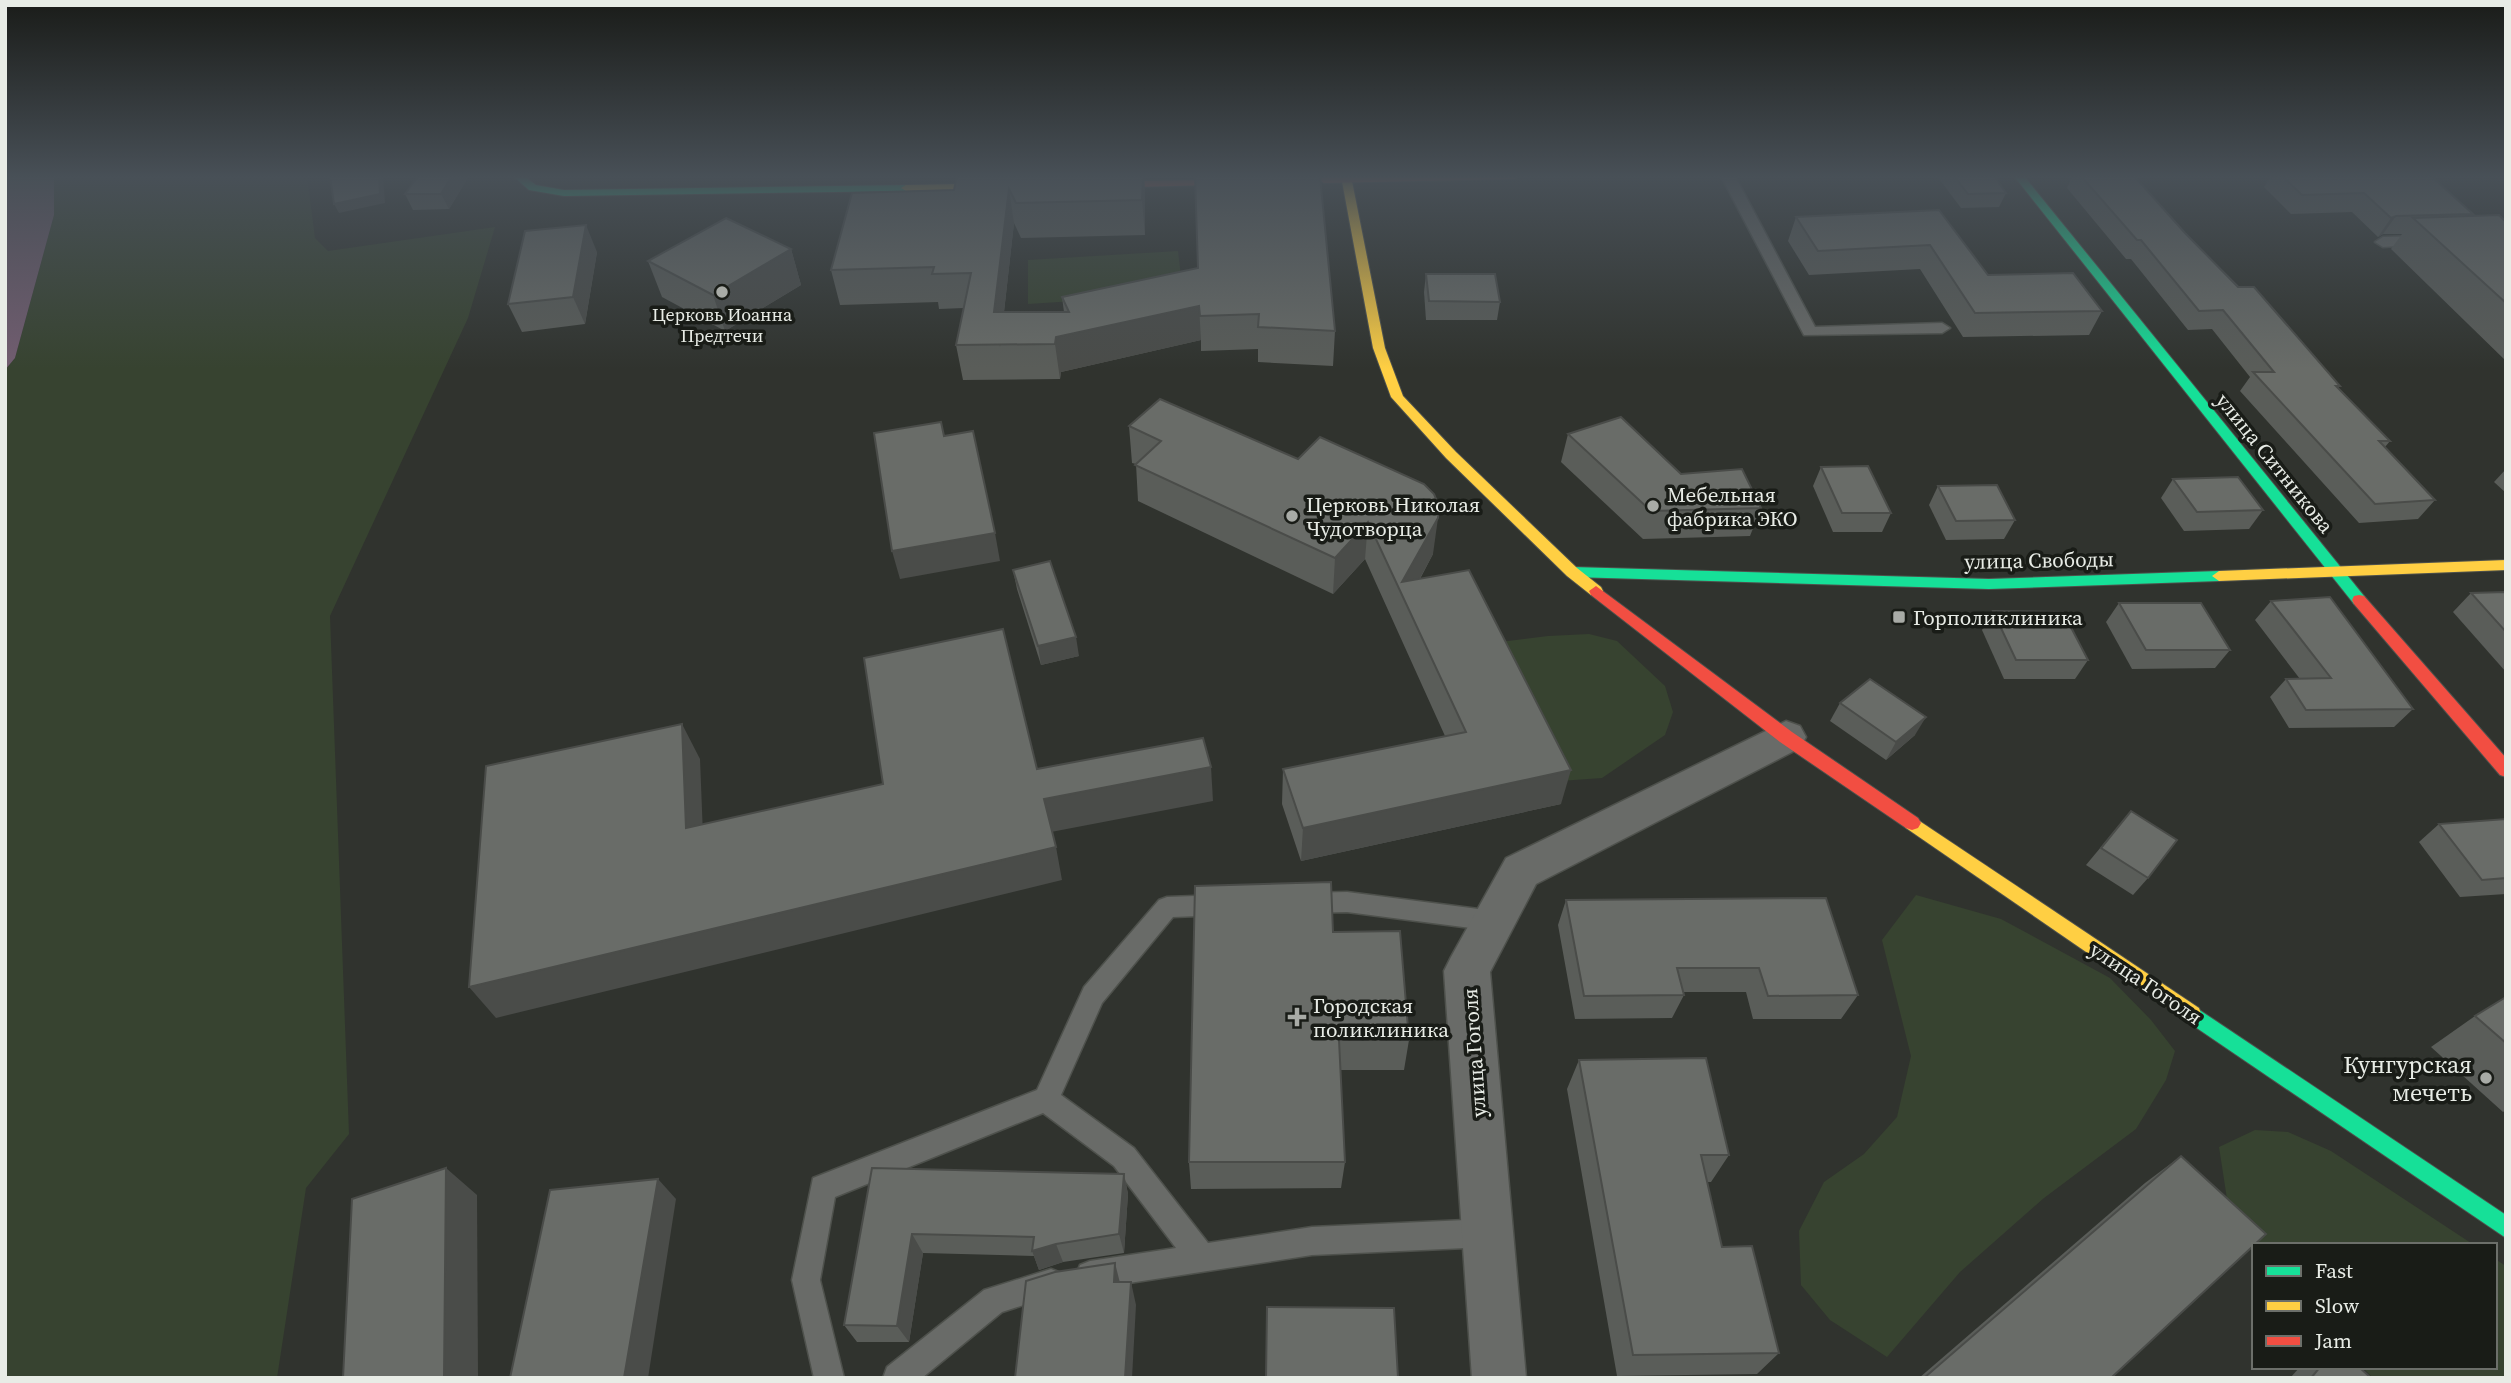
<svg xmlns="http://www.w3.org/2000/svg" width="2511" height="1383" font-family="'Source Serif 4',serif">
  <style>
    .green { fill: #374330 }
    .water { fill: #725d70 }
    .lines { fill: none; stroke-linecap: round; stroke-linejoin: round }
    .lane-casing { stroke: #4e514c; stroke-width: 3 }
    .street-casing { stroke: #4e514c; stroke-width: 3 }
    .fast-casing { stroke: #4e514c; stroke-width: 2 }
    .slow-casing { stroke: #4e514c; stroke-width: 2 }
    .jam-casing { stroke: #4e514c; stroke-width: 2 }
    .lane { fill: #696b68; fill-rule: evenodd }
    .street { fill: #696b68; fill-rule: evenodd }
    .fast { fill: #16e098; fill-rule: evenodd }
    .slow { fill: #ffcf43; fill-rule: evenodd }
    .jam { fill: #f24e42; fill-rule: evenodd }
    .wall { fill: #5a5d59 }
    .shaded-wall { fill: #4a4c49 }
    .building { fill: #696c68; stroke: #4a4c49; stroke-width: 2 }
    .poi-dot { fill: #a8aba6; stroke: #191c17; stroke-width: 2.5 }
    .labels { text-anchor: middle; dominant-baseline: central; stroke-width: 7; stroke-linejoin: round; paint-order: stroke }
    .far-poi-label { font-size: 18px; fill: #e8ece6; stroke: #191c17 }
    .street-label { font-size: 21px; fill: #e8ece6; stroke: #191c17 }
    .poi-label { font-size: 21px; fill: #e8ece6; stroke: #191c17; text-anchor: start }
    .near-poi-label { font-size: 24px; fill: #e8ece6; stroke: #191c17; text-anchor: end }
  </style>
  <rect width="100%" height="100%" fill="#30332e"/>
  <g class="green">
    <polygon points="54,176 307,176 315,238 328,251 495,227 468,318 330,616 349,1134 306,1188 277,1378 5,1378 5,370 15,358 54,215"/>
    <polygon points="1178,251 1183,294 1028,304 1028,260"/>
    <polygon points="1589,634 1617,641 1665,686 1673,712 1665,735 1602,778 1560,781 1492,643 1548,636"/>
    <polygon points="1916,895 2001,919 2110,978 2151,1020 2175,1051 2166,1080 2136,1129 2044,1198 1960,1272 1887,1357 1830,1320 1801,1285 1799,1231 1824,1182 1864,1154 1897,1117 1911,1056 1882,940"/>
    <polygon points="2255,1130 2288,1132 2331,1151 2474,1245 2254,1245 2254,1248 2229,1212 2219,1147"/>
    <polygon points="2495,1259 2506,1266 2506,1378 2373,1378 2362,1367 2495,1367"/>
  </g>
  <polygon class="water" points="5,176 54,176 54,215 15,358 5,370"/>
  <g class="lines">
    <g class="lane-casing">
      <g id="lane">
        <polygon points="1721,176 1735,176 1815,327 1942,323 1950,328 1942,333 1804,335"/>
        <polygon points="2423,236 2428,238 2431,241 2428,244 2383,247 2375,242 2383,237"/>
        <polygon points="1347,892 1494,911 1502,914 1506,921 1502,928 1494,931 1347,912 1304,913 1296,910 1292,903 1296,896 1304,893"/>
        <polygon points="1223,895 1231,898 1235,905 1231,912 1223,915 1173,917 1102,1003 1061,1095 1134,1148 1208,1243 1312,1227 1488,1219 1498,1223 1502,1233 1498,1243 1488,1247 1312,1255 1090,1289 1080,1285 1076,1275 1080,1265 1090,1261 1176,1248 1114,1166 1043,1113 835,1197 820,1280 844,1378 814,1378 792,1280 813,1178 1037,1090 1084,987 1159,900 1167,897"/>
        <polygon points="1051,1269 1061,1273 1065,1283 1061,1293 1002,1312 922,1378 883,1378 887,1367 984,1290"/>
      </g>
    </g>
    <g class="street-casing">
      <polygon id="street" points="1786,721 1800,726 1806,737 1800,748 1536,884 1490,972 1526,1378 1472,1378 1444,971 1451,957 1506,858"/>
    </g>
    <g class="fast-casing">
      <g id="fast">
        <polygon points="513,176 524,176 536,185 564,190 906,185 911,188 906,191 564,196 529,190"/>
        <polygon points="2014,176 2024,176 2364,596 2366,600 2364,604 2354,604"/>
        <polygon points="1572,567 1989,579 2219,571 2226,576 2219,581 1989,589 1572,577 1565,572"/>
        <polygon points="2192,1005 2506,1215 2506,1238 2185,1020 2183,1014 2185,1008"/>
      </g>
    </g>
    <g class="slow-casing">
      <g id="slow">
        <polygon points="1341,176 1351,176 1385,348 1403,396 1456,452 1577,568 1601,587 1603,591 1601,595 1591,595 1567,576 1446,458 1391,397 1373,348"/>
        <polygon points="1008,183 1013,186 1012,188 906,191 901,188 906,185"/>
        <polygon points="2506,560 2506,570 2219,581 2212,576 2219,571"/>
        <polygon points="1912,816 2199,1008 2201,1014 2199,1020 2192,1023 2185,1020 1906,828 1903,823 1906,818"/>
      </g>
    </g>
    <g class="jam-casing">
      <g id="jam">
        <polygon points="1377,176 1519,176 1514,179 1324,183 1319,180 1324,177"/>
        <polygon points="1246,179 1251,182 1250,184 1093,188 1088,185 1093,182"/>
        <polygon points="1596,586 1792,732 1918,818 1921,823 1918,828 1912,830 1906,828 1780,742 1591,595 1589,591"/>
        <polygon points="2359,595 2364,596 2506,758 2506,777 2500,775 2354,604 2352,600 2354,596"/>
      </g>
    </g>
    <use href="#lane" class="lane"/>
    <use href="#street" class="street"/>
    <use href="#fast" class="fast"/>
    <use href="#slow" class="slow"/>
    <use href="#jam" class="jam"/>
  </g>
  <g class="wall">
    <polygon points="418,176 469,176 449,209 413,210 405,194"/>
    <polygon points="957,176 1144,176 1145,193 1145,235 1021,238 1014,223 1004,312 1064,312 1062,297 1198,268 1335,331 1333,366 1258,362 1258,349 1201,351 1201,340 1061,372 1060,379 963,380 956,345 964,308 939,309 938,302 840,305 831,270 954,190"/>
    <polygon points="1937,176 1994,176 2006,193 1999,207 1961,208"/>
    <polygon points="2072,176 2134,176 2185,233 2340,386 2338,388 2390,441 2385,447 2435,500 2418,519 2359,523 2240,391 2250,377 2212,329 2188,330 2131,259 2126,259 2067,188"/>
    <polygon points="2271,176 2431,176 2473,214 2471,216 2506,222 2506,361 2391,249 2402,234 2383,234 2378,237 2352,212 2291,214 2264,187"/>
    <polygon points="1939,210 1988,275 2102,311 2089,335 1963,337 1920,269 1809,275 1788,241 1796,217"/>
    <polygon points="791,249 801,285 725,331 662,297 648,261"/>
    <polygon points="597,252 585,324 522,332 508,304"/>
    <polygon points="1426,274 1500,302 1497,320 1426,320 1424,292"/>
    <polygon points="1160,399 1433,554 1420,579 1561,804 1301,861 1282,804 1283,769 1445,736 1365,559 1333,594 1138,501 1136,464 1132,463 1129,426"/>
    <polygon points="1568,434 1681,474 1761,508 1750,536 1643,539 1561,462"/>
    <polygon points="1821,467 1891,513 1882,532 1833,532 1813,486"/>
    <polygon points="2506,469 2506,493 2494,482"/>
    <polygon points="2173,479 2263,510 2249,529 2184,531 2161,498"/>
    <polygon points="1938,486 2015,520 2004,539 1946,540 1929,505"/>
    <polygon points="1013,570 1079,656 1041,665 1017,589"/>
    <polygon points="2506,592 2506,672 2453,612 2471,593"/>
    <polygon points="2271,601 2413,709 2394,727 2289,728 2270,697 2286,679 2300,679 2255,620"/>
    <polygon points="2119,603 2230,650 2215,668 2132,669 2106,622"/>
    <polygon points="1993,611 2088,660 2075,679 2004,679 1982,630"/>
    <polygon points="1840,703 1915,735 1886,760 1830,721"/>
    <polygon points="2131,811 2148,878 2133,895 2086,865"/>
    <polygon points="2506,819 2506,894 2460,897 2419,842 2439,824"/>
    <polygon points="1566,900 1858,995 1841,1019 1753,1019 1746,992 1683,992 1684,995 1672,1018 1575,1019 1558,925"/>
    <polygon points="1333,932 1409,1040 1404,1070 1340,1070 1345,1162 1341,1188 1191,1189 1189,1162"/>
    <polygon points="2506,997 2506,1110 2503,1112 2431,1047 2475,1016"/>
    <polygon points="1579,1060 1729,1155 1711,1182 1707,1182 1722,1247 1779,1353 1757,1374 1617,1376 1567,1089"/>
    <polygon points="2181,1156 2111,1378 1919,1378 2145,1183"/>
    <polygon points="872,1168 1124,1174 1128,1194 1124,1253 1063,1262 1039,1270 1034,1256 923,1253 909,1342 857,1342 844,1325"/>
    <polygon points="2300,1367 2320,1367 2371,1378 2290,1378"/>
  </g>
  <g class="shaded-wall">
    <polygon points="379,176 383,176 385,203 339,213 334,204"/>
    <polygon points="452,176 469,176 449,209 441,194"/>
    <polygon points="1143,176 1144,176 1145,193 1145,235 1142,200"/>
    <polygon points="1009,189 1014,223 1000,347 994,312"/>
    <polygon points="2396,216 2383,234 2378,237 2391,218"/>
    <polygon points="586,225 597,252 585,324 573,297"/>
    <polygon points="791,249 801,285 725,331 713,295"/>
    <polygon points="1199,306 1201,340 1061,372 1060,379 1055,344 1056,337"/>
    <polygon points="1438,518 1433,554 1406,604 1402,582"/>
    <polygon points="1368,522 1365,559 1333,594 1335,558"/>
    <polygon points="995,533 1000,561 900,579 892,551"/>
    <polygon points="1076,637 1079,656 1041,665 1038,646"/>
    <polygon points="1926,717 1915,735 1886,760 1896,742"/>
    <polygon points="682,724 700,759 704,861 686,828"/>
    <polygon points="1211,767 1213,801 1051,832 1044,799"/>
    <polygon points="1571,770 1561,804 1301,861 1303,828"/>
    <polygon points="1056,847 1062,880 496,1018 469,987"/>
    <polygon points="446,1168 477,1195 478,1378 444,1378"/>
    <polygon points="1124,1174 1128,1194 1124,1253 1119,1234"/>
    <polygon points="658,1179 676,1199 648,1378 624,1378"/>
    <polygon points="912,1234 923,1253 909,1342 897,1326"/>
    <polygon points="1056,1244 1063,1262 1039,1270 1032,1251"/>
    <polygon points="1115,1263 1121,1287 1114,1282"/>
    <polygon points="1131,1282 1136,1305 1132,1378 1125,1378"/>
  </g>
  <g class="building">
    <polygon points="330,176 379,176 380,194 334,204"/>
    <polygon points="418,176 452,176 441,194 405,194"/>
    <polygon points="957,176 1143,176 1142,200 1016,203 1009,189 994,312 1069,312 1062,297 1198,268 1195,176 1320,176 1335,331 1258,327 1259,314 1200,316 1199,306 1056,337 1055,344 956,345 971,273 932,274 934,267 831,270 852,193 954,190"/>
    <polygon points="1954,176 1994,176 2006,193 1968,194"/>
    <polygon points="2081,176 2134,176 2185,233 2238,287 2254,287 2340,386 2336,386 2390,441 2379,441 2435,500 2375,504 2253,372 2274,372 2223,310 2199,311 2141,240 2137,240"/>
    <polygon points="2282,176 2431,176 2473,214 2396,216 2391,218 2364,193 2302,195"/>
    <polygon points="1939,210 1988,275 2073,273 2102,311 1975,313 1930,245 1818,251 1796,217"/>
    <polygon points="2499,215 2506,222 2506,303 2413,218"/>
    <polygon points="726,218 791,249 713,295 648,261"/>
    <polygon points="586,225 573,297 508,304 525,231"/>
    <polygon points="1426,274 1495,274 1500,302 1429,301"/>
    <polygon points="1160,399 1298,459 1320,437 1424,484 1434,494 1439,506 1438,518 1402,582 1469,570 1571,770 1303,828 1283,769 1466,732 1368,522 1335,558 1135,465 1161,441 1129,426"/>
    <polygon points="1621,417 1681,474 1742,469 1761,508 1651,511 1568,434"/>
    <polygon points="941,422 944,436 973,431 995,533 892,551 874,433"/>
    <polygon points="1868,466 1891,513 1842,513 1821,467"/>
    <polygon points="2238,477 2263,510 2197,512 2173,479"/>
    <polygon points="1997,485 2015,520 1956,521 1938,486"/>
    <polygon points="1050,561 1076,637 1038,646 1013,570"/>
    <polygon points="2506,592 2506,632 2471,593"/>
    <polygon points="2330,597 2413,709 2306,710 2286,679 2331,678 2271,601"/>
    <polygon points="2119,603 2201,603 2230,650 2146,650"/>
    <polygon points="1993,611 2063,612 2088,660 2016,660"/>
    <polygon points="1003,629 1037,769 1203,738 1211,767 1044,799 1056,847 469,987 486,766 682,724 686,828 883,784 864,658"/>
    <polygon points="1870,679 1926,717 1896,742 1840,703"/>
    <polygon points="2131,811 2177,840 2148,878 2101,848"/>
    <polygon points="2506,819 2506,878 2482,880 2439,824"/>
    <polygon points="1331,882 1333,932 1400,931 1409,1040 1339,1040 1345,1162 1189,1162 1195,886"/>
    <polygon points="1826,898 1858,995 1768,996 1759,968 1677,968 1684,995 1584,996 1566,900"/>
    <polygon points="2506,997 2506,1043 2475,1016"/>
    <polygon points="1706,1058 1729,1155 1701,1155 1722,1247 1752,1246 1779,1353 1633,1355 1579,1060"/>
    <polygon points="2181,1156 2266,1234 2111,1378 1924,1378"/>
    <polygon points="446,1168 444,1378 343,1378 352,1199"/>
    <polygon points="872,1168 1124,1174 1119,1234 1056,1244 1032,1251 1034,1237 912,1234 897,1326 844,1325"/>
    <polygon points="658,1179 624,1378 510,1378 550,1190"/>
    <polygon points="1115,1263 1114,1282 1131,1282 1125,1378 1015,1378 1026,1281 1055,1272"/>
    <polygon points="1267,1307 1394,1308 1398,1378 1266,1378"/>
    <polygon points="2320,1367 2359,1367 2371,1378 2311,1378"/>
  </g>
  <linearGradient id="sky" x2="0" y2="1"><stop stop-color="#1a1c19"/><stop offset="0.48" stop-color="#485057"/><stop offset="1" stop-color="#485057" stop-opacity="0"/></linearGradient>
  <rect width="2511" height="369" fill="url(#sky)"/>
  <g class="poi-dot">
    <circle cx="722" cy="292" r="7"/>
    <circle cx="1653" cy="506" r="7"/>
    <circle cx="1292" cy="516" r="7"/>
    <rect x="1892" y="610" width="14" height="14" rx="3.5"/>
    <path d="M1293.5 1006.5h7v7h7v7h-7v7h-7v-7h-7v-7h7z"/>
    <circle cx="2486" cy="1078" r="7"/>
  </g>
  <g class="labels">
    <g class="far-poi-label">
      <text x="722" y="314">Церковь Иоанна<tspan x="722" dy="21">Предтечи</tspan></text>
    </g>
    <g class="street-label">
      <text transform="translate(2275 463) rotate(51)">улица Ситникова</text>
      <text transform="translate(2039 560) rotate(-1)">улица Свободы</text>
      <text transform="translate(2146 983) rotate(34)">улица Гоголя</text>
      <text transform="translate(1474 1053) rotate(-94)">улица Гоголя</text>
    </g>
    <g class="poi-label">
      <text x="1667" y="494">Мебельная<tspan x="1667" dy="24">фабрика ЭКО</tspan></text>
      <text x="1306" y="504">Церковь Николая<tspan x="1306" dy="24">Чудотворца</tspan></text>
      <text x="1913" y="617">Горполиклиника</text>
      <text x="1313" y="1005">Городская<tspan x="1313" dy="24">поликлиника</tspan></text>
    </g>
    <g class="near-poi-label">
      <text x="2472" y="1064">Кунгурская<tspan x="2472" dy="28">мечеть</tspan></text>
    </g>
  </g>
  <rect width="2511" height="1383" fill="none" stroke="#e8ece6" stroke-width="14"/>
  <rect x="2252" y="1243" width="245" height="126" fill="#191c17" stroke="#6c6f6a" stroke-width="2"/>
  <rect x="2266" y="1266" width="35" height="10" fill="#16e098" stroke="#6c6f6a" stroke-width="2"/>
  <text x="2315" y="1278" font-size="21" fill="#e8ece6">Fast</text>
  <rect x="2266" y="1301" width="35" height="10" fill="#ffcf43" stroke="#6c6f6a" stroke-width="2"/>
  <text x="2315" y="1313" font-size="21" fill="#e8ece6">Slow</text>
  <rect x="2266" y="1336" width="35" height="10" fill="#f24e42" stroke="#6c6f6a" stroke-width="2"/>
  <text x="2315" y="1348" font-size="21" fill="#e8ece6">Jam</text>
</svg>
